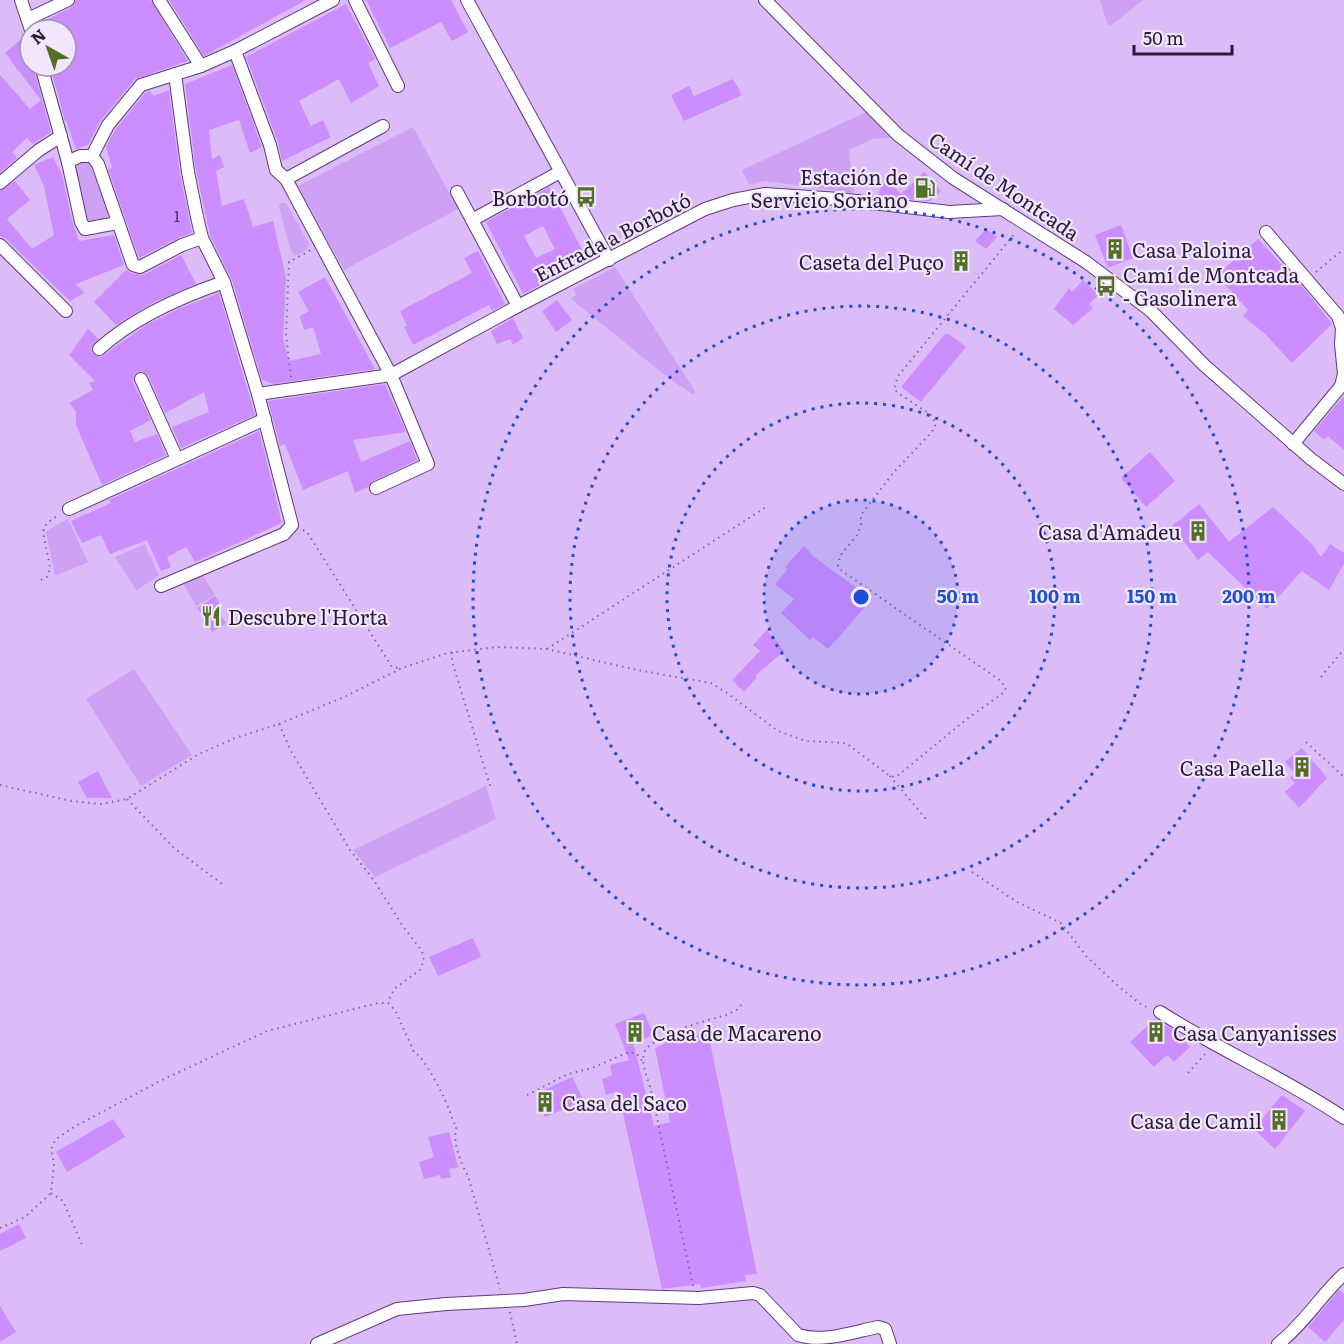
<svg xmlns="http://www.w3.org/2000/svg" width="1344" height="1344" font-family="Literata,serif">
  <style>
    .green { fill: #cea1f4 }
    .building { fill: #cc8dff; fill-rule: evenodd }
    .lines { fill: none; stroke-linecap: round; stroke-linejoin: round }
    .minor-casing { stroke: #5f3a7b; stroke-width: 14 }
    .path { stroke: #7f6894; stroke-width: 2; stroke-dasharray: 1.5 4.5; stroke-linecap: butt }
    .minor { stroke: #fff; stroke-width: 12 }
    .ring { fill: none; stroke: #1d4ed8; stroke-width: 3; stroke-dasharray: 3 6 }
    .labels { text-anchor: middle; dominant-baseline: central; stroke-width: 4.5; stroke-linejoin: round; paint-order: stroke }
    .number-label { font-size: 16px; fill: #523768 }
    .poi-label { font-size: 20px; fill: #291a36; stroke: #f2e6fd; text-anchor: end }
    .street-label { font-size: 20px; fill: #291a36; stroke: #f2e6fd }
    .centre { fill: #1d4ed8; stroke: #f2e6fd; stroke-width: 3 }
    .ring-label { font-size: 18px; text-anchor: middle; font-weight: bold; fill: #1d4ed8; stroke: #f2e6fd; stroke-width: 4.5; stroke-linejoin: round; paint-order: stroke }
  </style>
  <rect width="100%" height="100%" fill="#dbbcf8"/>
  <g class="green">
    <polygon points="1100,0 1143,0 1110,26 1107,23"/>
    <polygon points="866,112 890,138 873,139 849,150 854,193 765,181 749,185 742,170"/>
    <polygon points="413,127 458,209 344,270 298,186"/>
    <polygon points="86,162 93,165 109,214 106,218 86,221 74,171 78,164"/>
    <path d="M281,203H286L309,244C308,250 300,255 294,255L290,249L279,207Z"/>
    <polygon points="615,267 695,391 694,395 671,380 571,299 576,295 573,289"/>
    <polygon points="68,519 88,562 55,576 46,531"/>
    <polygon points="145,544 159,576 136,590 115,557"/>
    <polygon points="202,574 215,595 196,606 183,583"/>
    <polygon points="134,669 192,755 141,786 86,699"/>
    <polygon points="486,786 496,819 375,877 353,850"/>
  </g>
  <g class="building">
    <polygon points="76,0 151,0 188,61 135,79 101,120 88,145 76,149 66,120 65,121 50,66 66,66 66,30 45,30 42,22 72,7"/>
    <polygon points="169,0 306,0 204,56"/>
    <polygon points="366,0 451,0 468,32 452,41 441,22 390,48"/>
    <polygon points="346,4 375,59 368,63 379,86 351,103 339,79 299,101 311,126 323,120 331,137 282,161 278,142 246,57"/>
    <polygon points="20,40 30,52 30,66 33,66 51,132 33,144 27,138 12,152 17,158 0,172 0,75 30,109 41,100 5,53"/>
    <polygon points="232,65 262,147 250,153 239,120 209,130 212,159 220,155 224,167 216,171 222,206 244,199 253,227 273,221 286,278 283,339 289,361 321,354 313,327 304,330 300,316 309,311 298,292 325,277 375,369 273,384 262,380 232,280 210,235 196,171 185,84"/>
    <polygon points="733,79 742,95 684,121 671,95 689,86 694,96"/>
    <polygon points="169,90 180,174 192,233 178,238 139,258 108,169 112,168 106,147 115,130 146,92 150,91 153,96"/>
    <polygon points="53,157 62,175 73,224 79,241 114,235 124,265 76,284 84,293 70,301 6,239 0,236 0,191 15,181 30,200 7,219 32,249 54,235 44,186 34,165"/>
    <polygon points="924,172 941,191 930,201 924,201 919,196 915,200 878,195 882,183 894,187 901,194"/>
    <path d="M549,187L585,255L564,266L566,271L523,294L486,222ZM543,226L555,249L536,258L524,236Z"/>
    <polygon points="1121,225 1133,258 1108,268 1095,235"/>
    <polygon points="986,229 997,237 986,249 975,241"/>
    <polygon points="1258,239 1307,292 1332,324 1292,363 1265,334 1243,316 1248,310 1217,275"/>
    <polygon points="478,251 505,304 492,311 489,305 413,345 404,327 407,326 400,311 472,273 464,258"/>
    <polygon points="181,255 196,284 154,302 116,325 94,302 126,270 131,273 143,275"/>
    <polygon points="1083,280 1098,295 1089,304 1093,308 1073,325 1054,309 1069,288 1072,292"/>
    <polygon points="219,293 255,415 181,448 172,427 209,412 204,392 165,413 148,375 142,371 137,372 134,375 133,382 151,420 130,431 135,442 157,434 166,455 102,485 76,425 76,411 69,403 93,390 89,383 95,381 69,355 88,329 99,339 92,346 91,351 96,356 101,357 146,325 178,309"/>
    <polygon points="557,300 572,320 556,332 542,311"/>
    <polygon points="513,318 523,338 513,345 510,339 497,344 491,331"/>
    <polygon points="945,334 949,334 966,347 921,402 901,387"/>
    <polygon points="385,384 406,432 353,440 361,462 410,441 417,460 373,481 368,487 355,493 348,471 303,490 285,444 280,446 268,401"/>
    <polygon points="1344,396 1344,450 1328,436 1324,440 1314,431"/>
    <polygon points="259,431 282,523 195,562 186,547 167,557 171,567 161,571 147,540 110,554 101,535 82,543 71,521 111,503 109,500"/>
    <polygon points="1150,452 1175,481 1146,507 1121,478"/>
    <polygon points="1199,504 1229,542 1273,507 1310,542 1321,557 1330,544 1344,553 1344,564 1329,590 1302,571 1267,609 1208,552 1198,560 1172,526"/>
    <polygon points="804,546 811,553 810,554 872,599 828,649 813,637 810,640 781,613 794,599 775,584 788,569 785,567"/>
    <polygon points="215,596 221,605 216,608 226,623 212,632 197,608"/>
    <polygon points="767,630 784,651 755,676 757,677 744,692 732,680 760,651 753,645"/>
    <polygon points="1302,748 1327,778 1299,808 1285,792 1295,783 1290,778 1295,774 1285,762"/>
    <polygon points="98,771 102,779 112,798 87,798 78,782"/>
    <polygon points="473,938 481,957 438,976 429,957"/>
    <polygon points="644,1013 654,1035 633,1042 654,1126 670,1122 655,1048 679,1036 693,1033 694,1036 708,1032 757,1274 745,1275 746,1281 701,1288 700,1284 662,1289 618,1091 606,1095 602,1079 612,1075 610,1065 629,1060 615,1024"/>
    <polygon points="1155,1019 1174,1030 1190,1047 1174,1062 1167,1055 1154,1067 1130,1042"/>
    <polygon points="572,1077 584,1101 545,1117 536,1094"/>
    <polygon points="1282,1095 1305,1111 1275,1149 1254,1129"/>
    <polygon points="113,1119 125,1137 67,1172 56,1152"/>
    <polygon points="449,1132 458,1167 449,1169 451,1177 441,1179 440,1175 424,1179 419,1162 434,1157 428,1137"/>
    <polygon points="19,1224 26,1238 0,1251 0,1234"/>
    <polygon points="1339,1290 1344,1294 1344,1320 1325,1342 1308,1327"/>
    <polygon points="0,1306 16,1332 0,1342"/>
  </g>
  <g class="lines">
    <g class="minor-casing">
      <g id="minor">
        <polyline points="21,0 31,30"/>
        <polyline points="159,0 201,66"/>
        <polyline points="355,0 398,86"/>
        <polyline points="467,0 609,260"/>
        <polyline points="765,0 898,135 953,178 1086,262 1151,311 1204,365 1311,459 1344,484"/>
        <polyline points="28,19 68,0"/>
        <polyline points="235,51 270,145 276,170 286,179 391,375 428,464 376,488"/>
        <polyline points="41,66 68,162"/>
        <polyline points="92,156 108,125 141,85 201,66 235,51 333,0"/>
        <polyline points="92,156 98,164 133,265 140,267 182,245 202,238"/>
        <polyline points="92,156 80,156 68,162 81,222 85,229 117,223"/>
        <polyline points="286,179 383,126"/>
        <polyline points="0,183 39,150 61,136"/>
        <polyline points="457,192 518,306"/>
        <polyline points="472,220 560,172"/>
        <polyline points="1266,232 1338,316 1342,328 1341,344 1344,374 1341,386 1293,444"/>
        <polyline points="0,245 66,311"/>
        <path d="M99,349C133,318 180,297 224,282"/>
        <polyline points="141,379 177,459"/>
        <polyline points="258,394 391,375 518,306 705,209 733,200 765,194 839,199 949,212 1003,209"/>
        <polyline points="69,509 265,419"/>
        <polyline points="161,586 284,534 292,525 258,394 224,282 202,238 197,217 188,172 175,74"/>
        <path d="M1160,1012C1219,1050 1285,1078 1344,1118"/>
        <path d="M317,1344L397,1309L446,1304L524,1300L563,1294L699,1298L753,1293L760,1295L798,1335C823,1343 853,1332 878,1327L885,1329L890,1344"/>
        <path d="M1278,1344C1304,1324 1320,1296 1344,1274"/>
      </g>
    </g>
    <g class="path">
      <polyline points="1316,272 1344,249"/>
      <polyline points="291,377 286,335 289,262 311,250"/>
      <polyline points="303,530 307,532 392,667 402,668"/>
      <path d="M41,580L48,576L50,567L43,532C45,523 51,520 59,515"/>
      <polyline points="547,649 766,507"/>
      <polyline points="452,652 452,661 491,789"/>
      <polyline points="1321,677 1344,649"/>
      <polyline points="279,724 291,751 350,850 373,879 402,925 422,951 424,960 420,970 394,989 388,1002"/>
      <polyline points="1306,742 1344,777"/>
      <polyline points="890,776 926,819"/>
      <polyline points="0,785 71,801 100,804 127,799 197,755 235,738 279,724 344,697 402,668 448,653 497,647 547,649 637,670 711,683 727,693 778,731 806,741 846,743 890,776 896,777 967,719 1003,693 1006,688 1001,681 842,571 838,566 840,556 857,535 861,525 861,515 894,472 932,432 936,424 931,415 898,393 894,389 898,376 1016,232"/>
      <polyline points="127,799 174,848 222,884"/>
      <polyline points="972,872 1017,902 1061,923 1086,956 1118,986 1142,1005 1149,1008"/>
      <polyline points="1188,1073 1206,1053"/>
      <polyline points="527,1095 568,1074 592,1068 629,1052 637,1054 643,1062"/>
      <polyline points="51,1193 63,1201 83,1247"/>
      <path d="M0,1228L25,1217L51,1193L54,1164L51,1149L56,1139L74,1127L162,1080L267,1031L378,1003H388L395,1010L414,1052C425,1057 444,1097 449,1109C452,1116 452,1121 457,1126C451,1140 461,1163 468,1176L500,1289"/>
      <path d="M693,1286L651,1090C648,1079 641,1065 644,1053C650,1036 709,1019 727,1015L738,1009L744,1001"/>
      <polyline points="510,1312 517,1344"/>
    </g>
    <use href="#minor" class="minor"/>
  </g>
  <circle cx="861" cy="597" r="97" fill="#1d4ed8" fill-opacity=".12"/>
  <g class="ring">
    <circle cx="861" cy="597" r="97"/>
    <circle cx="861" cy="597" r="194"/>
    <circle cx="861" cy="597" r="291"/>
    <circle cx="861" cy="597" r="388"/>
  </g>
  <defs>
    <g id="fuel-bare" transform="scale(1.62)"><path d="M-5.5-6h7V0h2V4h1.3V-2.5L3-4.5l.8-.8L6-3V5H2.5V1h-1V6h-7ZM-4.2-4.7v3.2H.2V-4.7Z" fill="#527025" stroke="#f2e6fd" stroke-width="2.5" paint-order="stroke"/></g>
    <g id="bus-bare" transform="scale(1.62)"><path d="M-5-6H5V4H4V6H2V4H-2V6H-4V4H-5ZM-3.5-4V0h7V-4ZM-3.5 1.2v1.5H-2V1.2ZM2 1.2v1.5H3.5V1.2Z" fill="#527025" stroke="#f2e6fd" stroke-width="2.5" paint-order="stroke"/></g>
    <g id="building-bare" transform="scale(1.62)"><path d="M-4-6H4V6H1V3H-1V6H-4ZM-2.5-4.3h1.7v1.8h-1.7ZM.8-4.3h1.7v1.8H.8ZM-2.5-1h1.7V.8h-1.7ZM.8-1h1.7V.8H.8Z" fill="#527025" stroke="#f2e6fd" stroke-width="2.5" paint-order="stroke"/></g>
    <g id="restaurant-bare" transform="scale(1.62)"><path d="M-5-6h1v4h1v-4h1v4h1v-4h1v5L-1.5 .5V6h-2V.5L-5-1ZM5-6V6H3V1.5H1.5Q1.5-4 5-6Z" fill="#527025" stroke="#f2e6fd" stroke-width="2.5" paint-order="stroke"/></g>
  </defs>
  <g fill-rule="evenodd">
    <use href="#fuel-bare" x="925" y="188"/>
    <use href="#bus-bare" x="586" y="197"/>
    <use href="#building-bare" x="1115" y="249"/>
    <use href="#building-bare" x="961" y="261"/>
    <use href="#bus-bare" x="1106" y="286"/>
    <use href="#building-bare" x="1198" y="531"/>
    <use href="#restaurant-bare" x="211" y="616"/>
    <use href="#building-bare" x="1302" y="767"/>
    <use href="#building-bare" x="635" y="1032"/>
    <use href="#building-bare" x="1156" y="1032"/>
    <use href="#building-bare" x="545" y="1102"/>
    <use href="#building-bare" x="1279" y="1120"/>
  </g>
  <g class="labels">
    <g class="number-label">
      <text x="177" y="215">1</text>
    </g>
    <g class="poi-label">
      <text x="908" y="176">Estación de<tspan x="908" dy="23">Servicio Soriano</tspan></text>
      <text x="569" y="197">Borbotó</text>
      <text x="1132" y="249" text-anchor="start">Casa Paloina</text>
      <text x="944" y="261">Caseta del Puço</text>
      <text x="1123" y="274" text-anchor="start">Camí de Montcada<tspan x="1123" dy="23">- Gasolinera</tspan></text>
      <text x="1181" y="531">Casa d'Amadeu</text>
      <text x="228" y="616" text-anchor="start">Descubre l'Horta</text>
      <text x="1285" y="767">Casa Paella</text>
      <text x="652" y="1032" text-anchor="start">Casa de Macareno</text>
      <text x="1173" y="1032" text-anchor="start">Casa Canyanisses</text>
      <text x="562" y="1102" text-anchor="start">Casa del Saco</text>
      <text x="1262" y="1120">Casa de Camil</text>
    </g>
    <g class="street-label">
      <text transform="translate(1005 185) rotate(34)">Camí de Montcada</text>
      <text transform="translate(612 236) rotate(-27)">Entrada a Borbotó</text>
    </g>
  </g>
  <circle cx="861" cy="597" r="9" class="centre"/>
  <g class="ring-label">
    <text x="958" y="603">50 m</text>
    <text x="1055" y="603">100 m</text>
    <text x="1152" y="603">150 m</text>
    <text x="1249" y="603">200 m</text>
  </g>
  <g transform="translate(48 48) rotate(320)"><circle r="28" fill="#f2e6fd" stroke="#a294ad" stroke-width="1.5"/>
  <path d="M0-4.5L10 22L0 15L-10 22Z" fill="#527025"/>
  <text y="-9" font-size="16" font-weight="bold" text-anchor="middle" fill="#291a36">N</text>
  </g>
  <path d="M1134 45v9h98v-9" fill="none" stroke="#291a36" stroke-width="3"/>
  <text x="1143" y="45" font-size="18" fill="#291a36" stroke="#f2e6fd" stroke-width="4.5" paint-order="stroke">50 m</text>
</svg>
